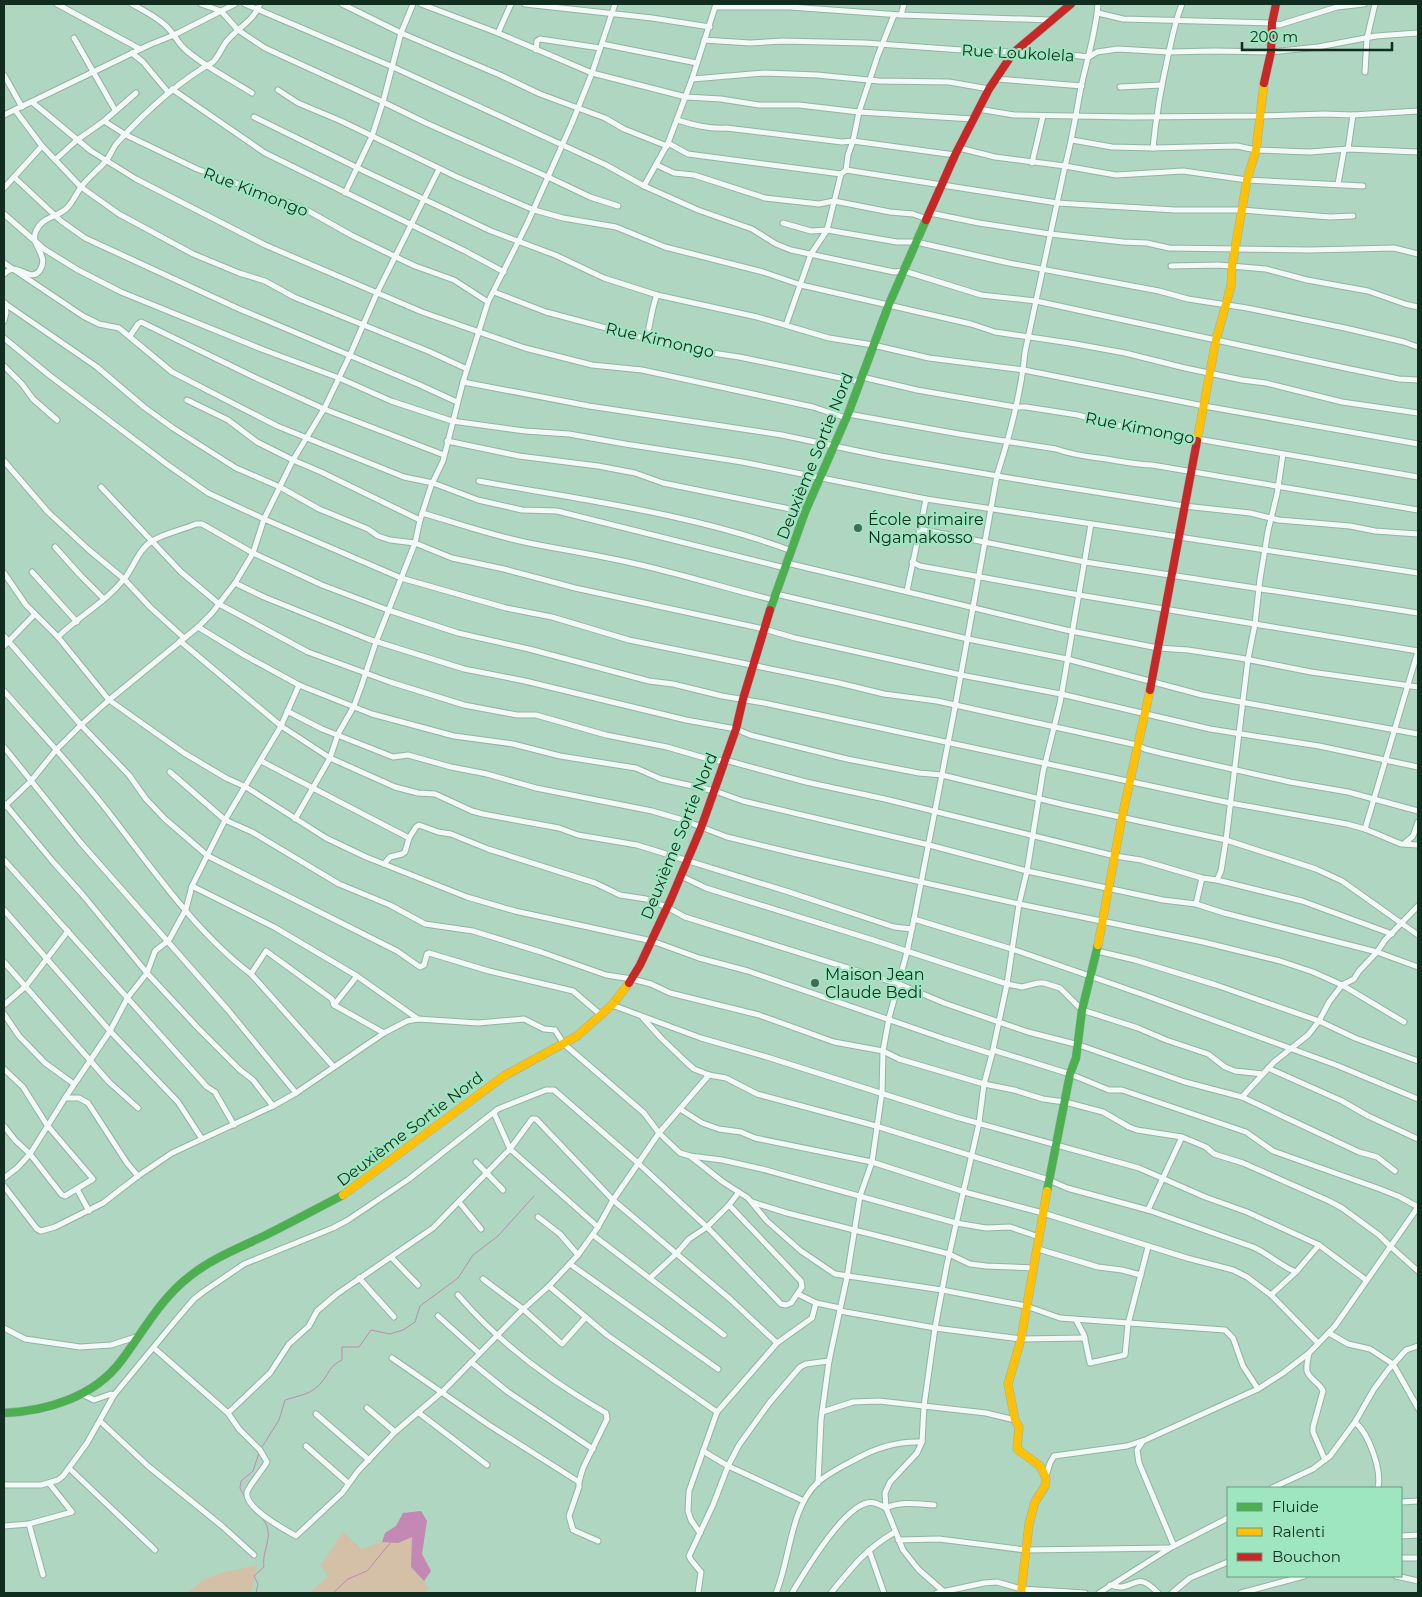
<svg xmlns="http://www.w3.org/2000/svg" width="1422" height="1597" font-family="Montserrat,sans-serif">
  <style>
    .green { fill: #d4bfa7 }
    .water { fill: #c388b3 }
    .lines { fill: none; stroke-linecap: round; stroke-linejoin: round }
    .stream { stroke: #c388b3; stroke-width: 1 }
    .street-casing { stroke: #94b3a3; stroke-width: 7 }
    .fast-casing { stroke: #94b3a3; stroke-width: 9 }
    .slow-casing { stroke: #94b3a3; stroke-width: 9 }
    .jam-casing { stroke: #94b3a3; stroke-width: 9 }
    .street { stroke: #f3f9f6; stroke-width: 5 }
    .fast { stroke: #4caf50; stroke-width: 8 }
    .slow { stroke: #ffc107; stroke-width: 8 }
    .jam { stroke: #c62828; stroke-width: 8 }
    .poi-dot { fill: #476857; stroke: #9ee6bf; stroke-width: 2 }
    .labels { text-anchor: middle; dominant-baseline: central; stroke-width: 4.5; stroke-linejoin: round; paint-order: stroke }
    .street-label { font-size: 16px; fill: #102d1f; stroke: #9ee6bf }
    .poi-label { font-size: 16px; fill: #102d1f; stroke: #9ee6bf; text-anchor: start }
  </style>
  <rect width="100%" height="100%" fill="#aed6c0"/>
  <g class="green">
    <polygon points="343,1532 361,1549 382,1542 398,1543 412,1536 411,1567 429,1588 424,1593 309,1593 328,1577 321,1565"/>
    <polygon points="257,1565 251,1593 187,1593 203,1580 221,1573"/>
  </g>
  <polygon class="water" points="421,1511 427,1521 422,1554 431,1571 424,1581 411,1567 412,1537 398,1543 382,1542 385,1533 396,1526 403,1513"/>
  <g class="lines">
    <g class="stream">
      <path d="M262,1447L279,1420L285,1400C298,1396 312,1394 321,1383C330,1373 328,1367 342,1360V1347H359L371,1330L390,1334L403,1330L415,1322L420,1306L458,1278L473,1255L498,1236L534,1196"/>
      <polyline points="249,1505 240,1488 241,1481 253,1471 259,1453"/>
      <path d="M256,1593L258,1584L254,1576L264,1567C261,1548 278,1534 260,1516"/>
      <polyline points="333,1593 348,1579 367,1571 391,1542"/>
    </g>
    <g class="street-casing">
      <g id="street">
        <polyline points="57,4 140,49"/>
        <path d="M132,4C144,11 159,18 168,28C176,36 177,43 187,51C207,68 230,79 252,93"/>
        <polyline points="201,4 221,11 238,30 265,48 383,102 426,123 548,177 590,197 618,206"/>
        <polyline points="245,4 393,67 606,165 644,186 698,210 752,229 776,244 791,250 894,272 904,271 981,295 1036,301 1350,369 1399,379 1418,380"/>
        <polyline points="342,4 401,33 500,75 540,94 605,118 624,129 667,146"/>
        <polyline points="421,4 498,33 592,73 686,97 721,99 759,105 799,105 859,112 973,119"/>
        <polyline points="525,4 652,18 710,27"/>
        <polyline points="716,7 790,7 901,15 1050,20"/>
        <polyline points="1098,13 1123,19 1272,23 1279,25 1337,7 1364,4"/>
        <polyline points="901,15 904,4"/>
        <polyline points="498,33 511,4"/>
        <polyline points="74,38 115,110"/>
        <polyline points="704,40 750,43 783,41 865,43 962,50 1062,54 1089,57 1097,52 1118,49 1169,52 1214,51 1271,52 1318,47 1376,36 1418,33"/>
        <polyline points="602,44 697,63"/>
        <polyline points="536,50 537,41 540,39 600,48"/>
        <polyline points="132,53 143,62 168,92"/>
        <polyline points="1365,72 1367,38 1375,4"/>
        <polyline points="4,75 22,107"/>
        <polyline points="692,79 765,73 817,75 879,81 949,82 989,89"/>
        <polyline points="997,79 1082,86"/>
        <polyline points="1120,87 1162,85"/>
        <polyline points="172,89 265,153 465,251 504,272"/>
        <polyline points="278,90 298,103 341,121 457,177 534,210 563,218 616,227 665,247 763,272 801,285 971,324 995,332 1070,343 1125,353 1185,368 1242,380 1266,383 1342,402 1418,413"/>
        <polyline points="32,102 91,151 136,179 265,245 422,312 525,348 592,365 642,370 813,407 846,418"/>
        <polyline points="978,109 1014,115 1131,117 1260,116 1324,114 1353,115 1418,111"/>
        <polyline points="15,110 42,146 81,187 119,214 193,254 239,273 265,281 294,297 428,351 467,369"/>
        <polyline points="4,115 149,45 174,35 235,4"/>
        <polyline points="254,117 362,170 491,231 555,255 604,278 657,295 757,317 829,338 873,345 929,358 1024,370 1204,406 1418,444"/>
        <path d="M677,120C694,125 708,129 726,128L842,142L853,141L955,155"/>
        <polyline points="104,121 126,135 197,169 303,208 351,235 396,257 415,266 454,280 488,302"/>
        <polyline points="1072,140 1112,147 1153,148 1237,146 1256,150 1310,152 1348,149 1418,152"/>
        <polyline points="668,143 688,154 841,174"/>
        <polyline points="959,148 995,157 1065,166 1116,175 1183,171 1247,180 1363,186"/>
        <path d="M1153,148C1156,117 1161,87 1168,56C1172,38 1175,21 1182,4"/>
        <polyline points="1348,149 1353,115"/>
        <polyline points="55,160 77,140 104,121 136,93"/>
        <polyline points="1032,163 1043,116"/>
        <polyline points="657,165 674,173 694,175 765,198 819,204 834,201 890,212 913,214 927,219"/>
        <polyline points="846,170 1057,203 1175,210 1242,210 1330,217 1353,216"/>
        <polyline points="14,177 61,221 85,238 237,308 420,385 457,402"/>
        <polyline points="1338,184 1344,150"/>
        <polyline points="644,186 668,143 692,79 716,4"/>
        <polyline points="4,188 42,146"/>
        <polyline points="345,193 372,136 383,102 401,33 413,4"/>
        <polyline points="930,213 979,223 1050,234 1123,242 1147,243 1169,248 1310,250 1394,248 1418,254"/>
        <polyline points="4,214 44,249 78,270 121,292 264,350 339,378 391,401 452,421 525,431 569,434 625,444 742,462 926,499 1418,573"/>
        <polyline points="783,223 811,231 827,230 897,242 916,242 1009,263 1159,291 1188,299 1247,308 1345,328 1404,342 1418,347"/>
        <polyline points="4,263 83,316 99,324 119,328 172,372 277,426 404,477 433,483 478,500 522,510 557,511 785,568"/>
        <polyline points="1171,266 1218,265 1266,269 1307,280 1368,291 1405,304 1418,307"/>
        <path d="M4,274C18,259 30,285 40,270C50,255 29,245 36,231C42,217 55,218 66,209C72,204 76,194 81,187C88,178 97,171 105,162C110,157 112,149 117,143C145,112 176,83 213,62C219,56 221,49 226,42C237,28 254,21 260,4"/>
        <polyline points="494,292 546,312 685,349 739,357 860,382"/>
        <polyline points="4,303 97,367 144,407 173,428 236,468 280,487 319,509 368,529 378,536 390,540 415,543 452,558 504,569 575,588 764,629 795,638 961,675 1061,694 1210,729 1319,746 1418,767"/>
        <polyline points="4,321 6,313 5,303"/>
        <polyline points="786,325 811,254 827,230 841,174 846,170 848,155 853,141 859,112 878,55 894,15"/>
        <polyline points="130,336 138,324 141,322 252,376 324,409 444,455"/>
        <polyline points="4,338 49,375 168,465 208,493 264,519 401,578 506,608 552,617 629,640 839,683 884,694 937,701 1137,745 1145,749 1165,754 1290,782 1348,792 1418,811"/>
        <path d="M646,339C651,324 651,309 657,295"/>
        <polyline points="4,366 22,384 33,399 57,420"/>
        <polyline points="862,377 917,390 1015,407 1026,407 1078,415 1101,422 1151,431 1418,477"/>
        <polyline points="463,382 589,406 782,435 881,456 1039,483 1184,506 1250,513 1279,520 1350,526 1375,531 1418,534"/>
        <polyline points="187,400 228,420 257,442 293,460 321,472 420,520"/>
        <path d="M848,414L959,434L1056,449C1075,456 1093,457 1112,460C1125,462 1138,465 1152,465L1418,510"/>
        <polyline points="447,441 519,456 598,466 635,473 663,483 805,512"/>
        <polyline points="4,461 48,512 89,550 124,579 150,607 184,638"/>
        <path d="M479,481C582,500 694,514 792,551"/>
        <polyline points="101,487 181,572 219,604 308,652 390,682 464,705 517,715 536,715 606,735 667,747 708,759 718,761 725,760 806,782 885,799 1115,856 1141,860 1202,878 1217,880 1302,901 1392,934"/>
        <path d="M422,513C457,523 493,536 529,543C569,551 609,557 649,567C691,577 732,590 774,600"/>
        <polyline points="919,529 1085,562 1418,613"/>
        <polyline points="55,547 81,576 104,599"/>
        <polyline points="912,562 920,566 1079,595 1418,651"/>
        <polyline points="787,563 1066,630 1158,648 1188,650 1240,658 1311,672 1418,687"/>
        <polyline points="32,572 77,622"/>
        <polyline points="4,573 26,605 58,637 109,700 184,753 226,778 246,787 326,838 366,857 467,897 515,911 652,941 699,958 748,971 945,1039 992,1054"/>
        <polyline points="235,583 264,597 368,639 464,669 525,681 686,720 736,729 750,735 847,759 919,773 942,775 1065,805 1226,840 1316,869 1342,881 1418,935"/>
        <polyline points="907,591 926,499"/>
        <polyline points="776,594 968,639 1067,659 1202,695 1418,734"/>
        <polyline points="198,627 244,655 299,685 372,714 454,736 513,744 560,756 636,768 661,779 715,791 743,801 929,845 1027,871 1163,900 1196,904 1224,913 1377,952 1418,967"/>
        <polyline points="4,636 81,725 129,775 146,799 165,819 208,856 397,951 420,967 424,965 427,954 429,953 489,971 573,991 601,1015"/>
        <path d="M58,637C79,616 106,602 125,578C134,566 139,549 152,541C165,533 182,530 196,524H202L253,553L322,585L388,610L458,633L529,649L649,681L673,684L722,696L764,703L1230,803L1347,824L1365,829L1401,844L1418,845"/>
        <polyline points="180,641 281,726 330,758 395,787 418,793 435,794 472,811 483,814 559,828 578,835 637,845 789,892 894,927 912,929"/>
        <polyline points="4,646 35,614"/>
        <path d="M4,691C38,730 74,768 106,809C149,864 195,932 251,974L334,1067"/>
        <polyline points="287,711 322,729 393,757 408,755 451,767 487,774 536,788 652,811 683,820 727,837 797,854 1019,904 1203,942 1280,961 1313,972 1342,985 1404,1022"/>
        <polyline points="4,747 81,843 228,1010 296,1093"/>
        <polyline points="261,761 409,838 416,827 419,825 438,832 451,834 488,849 595,883 620,895 646,899 667,907 685,917 899,984 944,1003 1028,1032 1079,1045 1185,1082 1242,1097 1359,1152 1377,1157 1395,1171"/>
        <polyline points="170,772 225,820 252,832 339,884 390,905 425,924 473,931 541,952 606,975 632,979 651,984 670,993 759,1015 834,1042 883,1051 899,1059 984,1084 1014,1090 1043,1099 1065,1102 1103,1112 1129,1127 1137,1130 1182,1137 1206,1147 1214,1154 1243,1163 1329,1201 1342,1208 1379,1235 1390,1246 1418,1271"/>
        <polyline points="5,804 54,863 82,894 147,973 198,1028 240,1070 253,1080 273,1106"/>
        <polyline points="4,807 31,781 56,750 81,725 109,700 198,627 212,613 235,583 253,553 264,519 293,460 324,409 350,355 377,293 439,169"/>
        <polyline points="295,819 330,758 338,734 354,706 361,687 376,642 415,543 420,520 431,486 443,461 463,382 488,302 527,224 572,123 592,73 615,4"/>
        <polyline points="1365,829 1418,651"/>
        <polyline points="1405,843 1413,836 1418,822"/>
        <polyline points="4,860 207,1087 215,1092 234,1125"/>
        <polyline points="384,864 390,857 402,854 405,852 409,838"/>
        <polyline points="681,876 706,888 873,940 1007,984 1022,987 1038,983 1044,983 1060,988 1082,1010 1138,1028 1166,1040 1208,1054 1225,1067 1235,1071 1263,1074"/>
        <polyline points="1217,880 1221,871 1226,840 1248,659 1255,624 1260,579 1268,531 1277,494 1283,454"/>
        <polyline points="192,886 274,927 357,976 418,1019"/>
        <polyline points="1196,904 1202,878"/>
        <polyline points="4,910 110,1031 178,1102 202,1139"/>
        <polyline points="914,919 1012,949 1147,996 1336,1065 1418,1099"/>
        <polyline points="1097,951 1135,960 1216,985 1319,1021 1355,1038 1418,1061"/>
        <polyline points="4,962 109,1082 138,1108"/>
        <polyline points="251,974 266,951 332,999 334,1005 384,1033"/>
        <polyline points="4,1005 26,986 68,931"/>
        <polyline points="334,1005 357,976"/>
        <polyline points="612,1005 701,1038 767,1057 956,1117 1139,1168 1205,1197 1247,1212 1319,1245 1366,1280"/>
        <polyline points="4,1014 19,1036 45,1063 74,1084"/>
        <path d="M643,1018L661,1038L686,1062L694,1069L709,1075L726,1078L757,1094L876,1126L1049,1180L1067,1188L1148,1210L1253,1247C1269,1254 1279,1265 1296,1272"/>
        <polyline points="993,1050 1070,1074 1109,1090 1122,1090 1246,1132 1273,1151 1380,1189 1400,1197 1418,1207 1335,1326 1309,1353 1283,1373 1258,1389 1143,1441 1137,1450 1139,1463 1174,1546"/>
        <polyline points="1268,1068 1342,1101 1368,1116 1418,1139"/>
        <polyline points="4,1069 23,1087 47,1125 93,1179 65,1196 62,1195 30,1154 15,1140 4,1126"/>
        <path d="M709,1075L659,1133L613,1200L598,1227L578,1255L549,1286L521,1311L444,1390L395,1432L358,1471L342,1493L296,1536C284,1529 244,1508 247,1492C249,1486 263,1469 267,1462L260,1450L239,1429L228,1413L270,1373L289,1344L309,1326L317,1311L337,1294L433,1228L510,1149L532,1119H536L613,1200L730,1299L777,1343"/>
        <polyline points="1242,1097 1274,1062 1308,1035 1319,1021 1329,1002 1342,985 1354,979 1359,971 1377,952 1385,940 1418,906"/>
        <polyline points="65,1098 79,1098 88,1103 127,1163 138,1176"/>
        <polyline points="680,1109 702,1123 719,1129 741,1132 755,1138 872,1162 968,1193 1043,1213 1187,1258 1233,1270 1247,1277 1271,1295 1318,1343"/>
        <polyline points="494,1113 510,1149 598,1227"/>
        <polyline points="690,1156 722,1160 762,1169 956,1223 986,1228 1010,1227 1039,1237"/>
        <polyline points="476,1162 503,1190"/>
        <polyline points="4,1178 17,1168 30,1154 65,1098 110,1031 128,997 147,973 155,951 169,940 186,909 192,886 225,820 281,726 299,685"/>
        <polyline points="4,1186 37,1229 41,1231 55,1227 103,1203 138,1176 172,1153 273,1106 296,1093 384,1033 407,1021 418,1019 478,1023 524,1019 544,1029 555,1030 564,1044 644,1113 659,1133 680,1153 690,1156 723,1182 748,1198 767,1221 801,1251 835,1274 942,1290 1026,1306 1060,1318 1225,1330 1233,1338 1243,1366 1258,1389"/>
        <polyline points="77,1189 89,1211"/>
        <polyline points="459,1202 481,1229"/>
        <polyline points="752,1202 787,1213 949,1254 970,1264 986,1266 1034,1268"/>
        <polyline points="1148,1210 1182,1137"/>
        <polyline points="538,1217 560,1234 578,1255"/>
        <polyline points="593,1235 724,1335"/>
        <polyline points="1038,1249 1098,1267 1122,1270 1141,1275"/>
        <polyline points="391,1257 418,1285"/>
        <polyline points="570,1264 718,1369"/>
        <polyline points="359,1278 394,1317"/>
        <polyline points="650,1278 676,1254 689,1239 707,1227 729,1205 739,1192"/>
        <polyline points="483,1279 523,1309 562,1344 586,1317"/>
        <polyline points="549,1286 607,1335 717,1412"/>
        <polyline points="798,1294 816,1303"/>
        <path d="M458,1295C499,1343 552,1382 606,1413L607,1419L583,1468L579,1482"/>
        <polyline points="1271,1295 1296,1272 1319,1245"/>
        <polyline points="840,1311 935,1328 1021,1339 1085,1338"/>
        <polyline points="438,1316 479,1353"/>
        <polyline points="1076,1320 1084,1335 1090,1363 1125,1355 1128,1324 1148,1247"/>
        <polyline points="4,1328 25,1339 80,1347 111,1345 136,1337"/>
        <polyline points="1329,1333 1348,1344 1370,1349 1393,1364 1418,1408"/>
        <polyline points="154,1348 228,1413"/>
        <path d="M1309,1353C1308,1359 1306,1366 1307,1371C1309,1379 1320,1383 1323,1391L1313,1427V1432L1325,1460"/>
        <polyline points="392,1358 489,1425 579,1482 579,1487 569,1516 573,1530 598,1541"/>
        <polyline points="471,1362 508,1392 593,1449"/>
        <polyline points="82,1394 94,1400 111,1394 114,1395"/>
        <polyline points="367,1408 395,1432"/>
        <polyline points="822,1412 853,1402 879,1401 986,1413 1015,1420"/>
        <polyline points="419,1413 487,1465"/>
        <polyline points="316,1414 369,1460"/>
        <polyline points="100,1421 148,1466 222,1526 254,1555"/>
        <path d="M1355,1422C1369,1434 1382,1470 1378,1488"/>
        <polyline points="306,1446 348,1483"/>
        <polyline points="703,1451 728,1466 804,1501"/>
        <polyline points="70,1469 155,1550"/>
        <polyline points="1046,1476 1050,1463 1054,1456 1127,1446 1142,1441"/>
        <path d="M818,1483L821,1420L829,1361L847,1277L860,1196L872,1162L882,1092L883,1051L889,1018L907,952L914,919L955,707L997,475C1010,435 1021,394 1025,352L1065,166C1072,140 1076,114 1081,87C1087,59 1096,32 1098,4"/>
        <polyline points="4,1485 41,1485 58,1480 63,1476 87,1443 114,1395 176,1320 194,1299 203,1292 244,1264 333,1228 348,1220 409,1179 498,1109 546,1090 554,1090 638,1163 707,1227 781,1304 786,1305 791,1303 802,1287 801,1281 729,1205"/>
        <polyline points="1272,1488 1313,1469 1330,1456 1355,1422 1374,1389 1388,1370 1406,1350 1418,1346"/>
        <polyline points="1401,1502 1418,1501"/>
        <polyline points="29,1524 43,1575"/>
        <polyline points="4,1526 29,1524 72,1512 49,1483"/>
        <polyline points="700,1533 691,1520 688,1511 689,1491 717,1412 777,1343 812,1318 816,1303 840,1308"/>
        <polyline points="1401,1536 1418,1535"/>
        <polyline points="898,1540 939,1539 1025,1550 1170,1548"/>
        <polyline points="869,1550 884,1593"/>
        <polyline points="1401,1558 1418,1558"/>
        <polyline points="1396,1576 1418,1581"/>
        <path d="M1110,1585C1136,1594 1133,1567 1158,1593"/>
        <polyline points="943,1591 919,1570 903,1550 886,1508 885,1493 890,1482 917,1453 922,1442 924,1406 935,1328 947,1264 979,1123 984,1084 992,1054 1007,984 1019,904 1027,871 1043,772 1060,703 1091,524"/>
        <polyline points="698,1593 701,1572 691,1560 689,1556 713,1505 728,1466 739,1445 770,1402 800,1367 806,1364 829,1361"/>
        <path d="M776,1593C790,1560 790,1509 817,1483C828,1473 843,1466 856,1459C877,1447 897,1441 922,1442"/>
        <path d="M792,1593C805,1571 842,1509 867,1503C874,1501 880,1505 886,1508C901,1501 918,1504 934,1505"/>
        <path d="M831,1593C852,1567 866,1549 895,1532"/>
        <polyline points="937,1593 984,1583 997,1582 1021,1589 1085,1593"/>
        <polyline points="1099,1593 1170,1548 1228,1518"/>
        <polyline points="1172,1593 1190,1578 1228,1562"/>
        <polyline points="1241,1593 1304,1576"/>
      </g>
    </g>
    <g class="fast-casing">
      <g id="fast">
        <polyline points="770,610 805,512 848,414 889,304 926,220"/>
        <polyline points="1047,1191 1070,1074 1076,1058 1082,1010 1098,945"/>
        <path d="M4,1413C47,1411 94,1397 121,1361C143,1332 160,1299 190,1276C213,1258 239,1248 266,1235C292,1222 318,1208 343,1195"/>
      </g>
    </g>
    <g class="slow-casing">
      <g id="slow">
        <polyline points="1197,441 1216,340 1231,286 1232,266 1247,180 1256,150 1264,83"/>
        <polyline points="1098,945 1122,817 1150,690"/>
        <polyline points="343,1195 504,1076 577,1036 612,1005 629,983"/>
        <polyline points="1021,1593 1029,1524 1035,1502 1045,1486 1046,1478 1040,1466 1017,1449 1019,1427 1015,1420 1008,1384 1021,1339 1047,1191"/>
      </g>
    </g>
    <g class="jam-casing">
      <g id="jam">
        <polyline points="1264,83 1271,52 1272,23 1276,4"/>
        <polyline points="926,220 955,155 989,89 1013,53 1071,4"/>
        <polyline points="1150,690 1197,441"/>
        <polyline points="629,983 640,965 671,899 701,828 736,729 743,699 770,610"/>
      </g>
    </g>
    <use href="#street" class="street"/>
    <use href="#fast" class="fast"/>
    <use href="#slow" class="slow"/>
    <use href="#jam" class="jam"/>
  </g>
  <g class="poi-dot">
    <circle cx="858" cy="528" r="5"/>
    <circle cx="815" cy="983" r="5"/>
  </g>
  <g class="labels">
    <g class="street-label">
      <text transform="translate(1018 53) rotate(3)">Rue Loukolela</text>
      <text transform="translate(256 192) rotate(21)">Rue Kimongo</text>
      <text transform="translate(660 340) rotate(13)">Rue Kimongo</text>
      <text transform="translate(1140 428) rotate(11)">Rue Kimongo</text>
      <text transform="translate(815 456) rotate(-68)">Deuxième Sortie Nord</text>
      <text transform="translate(679 836) rotate(-68)">Deuxième Sortie Nord</text>
      <text transform="translate(410 1129) rotate(-37)">Deuxième Sortie Nord</text>
    </g>
    <g class="poi-label">
      <text x="868" y="519">École primaire<tspan x="868" dy="18">Ngamakosso</tspan></text>
      <text x="825" y="974">Maison Jean<tspan x="825" dy="18">Claude Bedi</tspan></text>
    </g>
  </g>
  <rect width="1422" height="1597" fill="none" stroke="#102d1f" stroke-width="10"/>
  <rect x="1227" y="1487" width="175" height="90" fill="#9ee6bf" stroke="#659c7f"/>
  <rect x="1237" y="1503" width="25" height="8" fill="#4caf50" stroke="#659c7f"/>
  <text x="1272" y="1512" font-size="15" fill="#102d1f">Fluide</text>
  <rect x="1237" y="1528" width="25" height="8" fill="#ffc107" stroke="#659c7f"/>
  <text x="1272" y="1537" font-size="15" fill="#102d1f">Ralenti</text>
  <rect x="1237" y="1553" width="25" height="8" fill="#c62828" stroke="#659c7f"/>
  <text x="1272" y="1562" font-size="15" fill="#102d1f">Bouchon</text>
  <path d="M1242 42v8h150v-8" fill="none" stroke="#102d1f" stroke-width="2.5"/>
  <text x="1250" y="42" font-size="15" fill="#102d1f" stroke="#9ee6bf" stroke-width="4" paint-order="stroke">200 m</text>
</svg>
